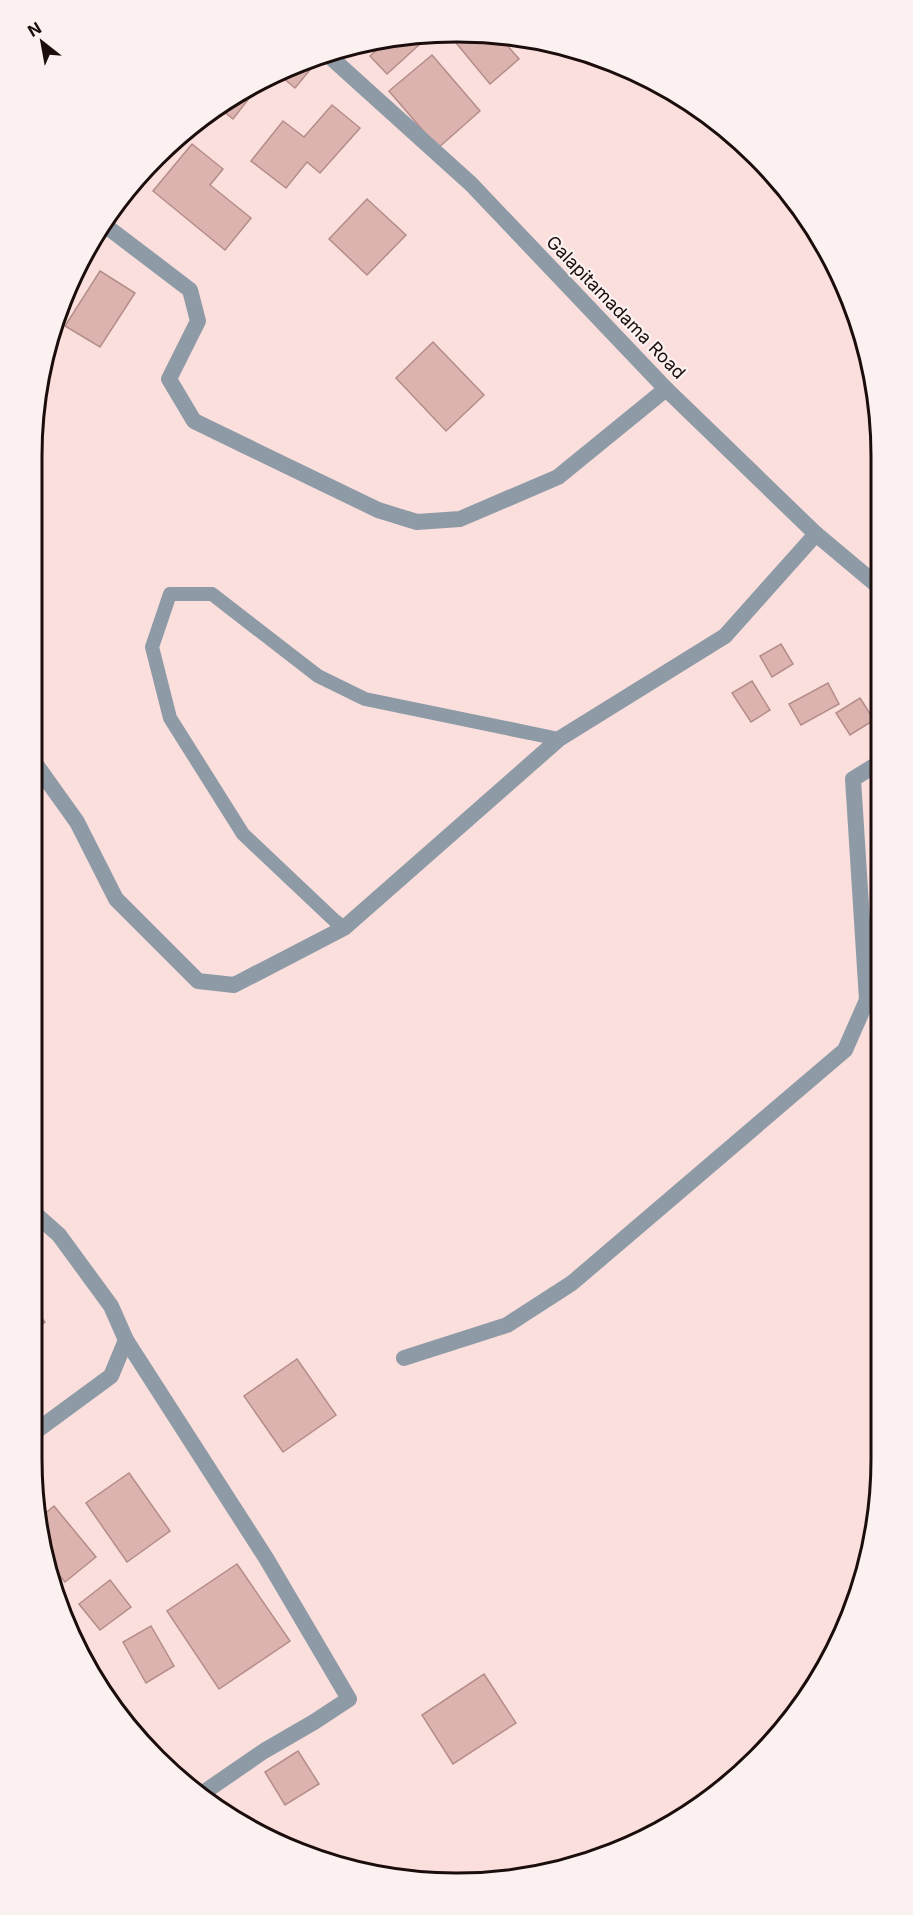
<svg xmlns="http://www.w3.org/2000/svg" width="913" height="1915" font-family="Inter,sans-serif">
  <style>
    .building { fill: #ddb3af; stroke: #b48d89; stroke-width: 1.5 }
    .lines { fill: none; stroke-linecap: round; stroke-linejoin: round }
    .service { stroke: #8e9ba6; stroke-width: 14 }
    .minor { stroke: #8e9ba6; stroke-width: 16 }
    .labels { text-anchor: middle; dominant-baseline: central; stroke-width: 4.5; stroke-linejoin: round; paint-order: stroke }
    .street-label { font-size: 18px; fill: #1b0d0c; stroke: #faf1f0 }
    .rim { fill: none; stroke: #1b0d0c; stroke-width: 3 }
  </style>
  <rect width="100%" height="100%" fill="#fadfdd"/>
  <g class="building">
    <polygon points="447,32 457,32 499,36 519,59 490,84"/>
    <polygon points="431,34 387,74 370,56 390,38"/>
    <polygon points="432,55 480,111 438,148 389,91"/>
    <polygon points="307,60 314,65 295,88 277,73 294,64"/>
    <polygon points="254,85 257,88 233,119 217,106"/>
    <polygon points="332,105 360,128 320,173 307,162 286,188 251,161 283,121 304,137"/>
    <polygon points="192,144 223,169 210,185 251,218 225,250 153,191"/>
    <polygon points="367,199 406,235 367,275 329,239"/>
    <polygon points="100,271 135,293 100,347 65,326"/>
    <polygon points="433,342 484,395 446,431 396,378"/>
    <polygon points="781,644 793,664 772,677 760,656"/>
    <polygon points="752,681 770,710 751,722 732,693"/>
    <polygon points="828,683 839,704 801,725 789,704"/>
    <polygon points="860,698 874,720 850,735 836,713"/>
    <polygon points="32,1305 45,1322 32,1332"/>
    <polygon points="297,1359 336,1415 283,1452 244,1396"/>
    <polygon points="129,1473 170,1531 127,1562 86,1503"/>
    <polygon points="54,1506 96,1557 65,1582 49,1563 41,1517"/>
    <polygon points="237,1564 290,1641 219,1689 167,1611"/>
    <polygon points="110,1580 131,1607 100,1630 79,1604"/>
    <polygon points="151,1626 174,1666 146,1683 123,1642"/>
    <polygon points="484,1674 516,1723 453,1764 422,1715"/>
    <polygon points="103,1687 135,1733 135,1734 120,1717"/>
    <polygon points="298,1751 319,1784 285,1805 265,1772"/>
  </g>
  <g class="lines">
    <polyline class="service" points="344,928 334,920 243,834 170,718 152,647 170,594 212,594 318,676 365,699 559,739"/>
    <g class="minor">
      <polyline points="327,54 471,184 666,389 816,534 878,586"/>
      <polyline points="102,223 190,290 198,321 169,379 194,421 378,510 417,522 460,519 558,477 666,389"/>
      <polyline points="32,759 77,822 116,899 198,981 234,985 344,928 559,739 725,636 816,534"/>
      <polyline points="126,1340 266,1558 349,1699 314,1722 264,1751 200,1795"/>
      <polyline points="404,1358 507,1325 572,1283 845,1050 867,1000 853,779 879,763"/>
      <polyline points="32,1434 111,1376 126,1340 111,1306 59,1235 32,1211"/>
    </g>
  </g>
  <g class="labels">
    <g class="street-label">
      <text transform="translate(616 307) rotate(46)">Galapitamadama Road</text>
    </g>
  </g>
  <path d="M0 0H913V1915H0ZM456 42H457A414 414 0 0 1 871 456V1459A414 414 0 0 1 457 1873H456A414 414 0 0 1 42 1459V456A414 414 0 0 1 456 42Z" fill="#faf1f0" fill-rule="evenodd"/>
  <path class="rim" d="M456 42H457A414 414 0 0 1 871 456V1459A414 414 0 0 1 457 1873H456A414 414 0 0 1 42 1459V456A414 414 0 0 1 456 42Z"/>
  <g transform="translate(42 42) rotate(329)" stroke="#faf1f0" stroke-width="4.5" paint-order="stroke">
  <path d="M0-4.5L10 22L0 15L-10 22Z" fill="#1b0d0c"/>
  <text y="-9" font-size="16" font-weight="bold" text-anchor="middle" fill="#1b0d0c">N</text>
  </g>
</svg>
